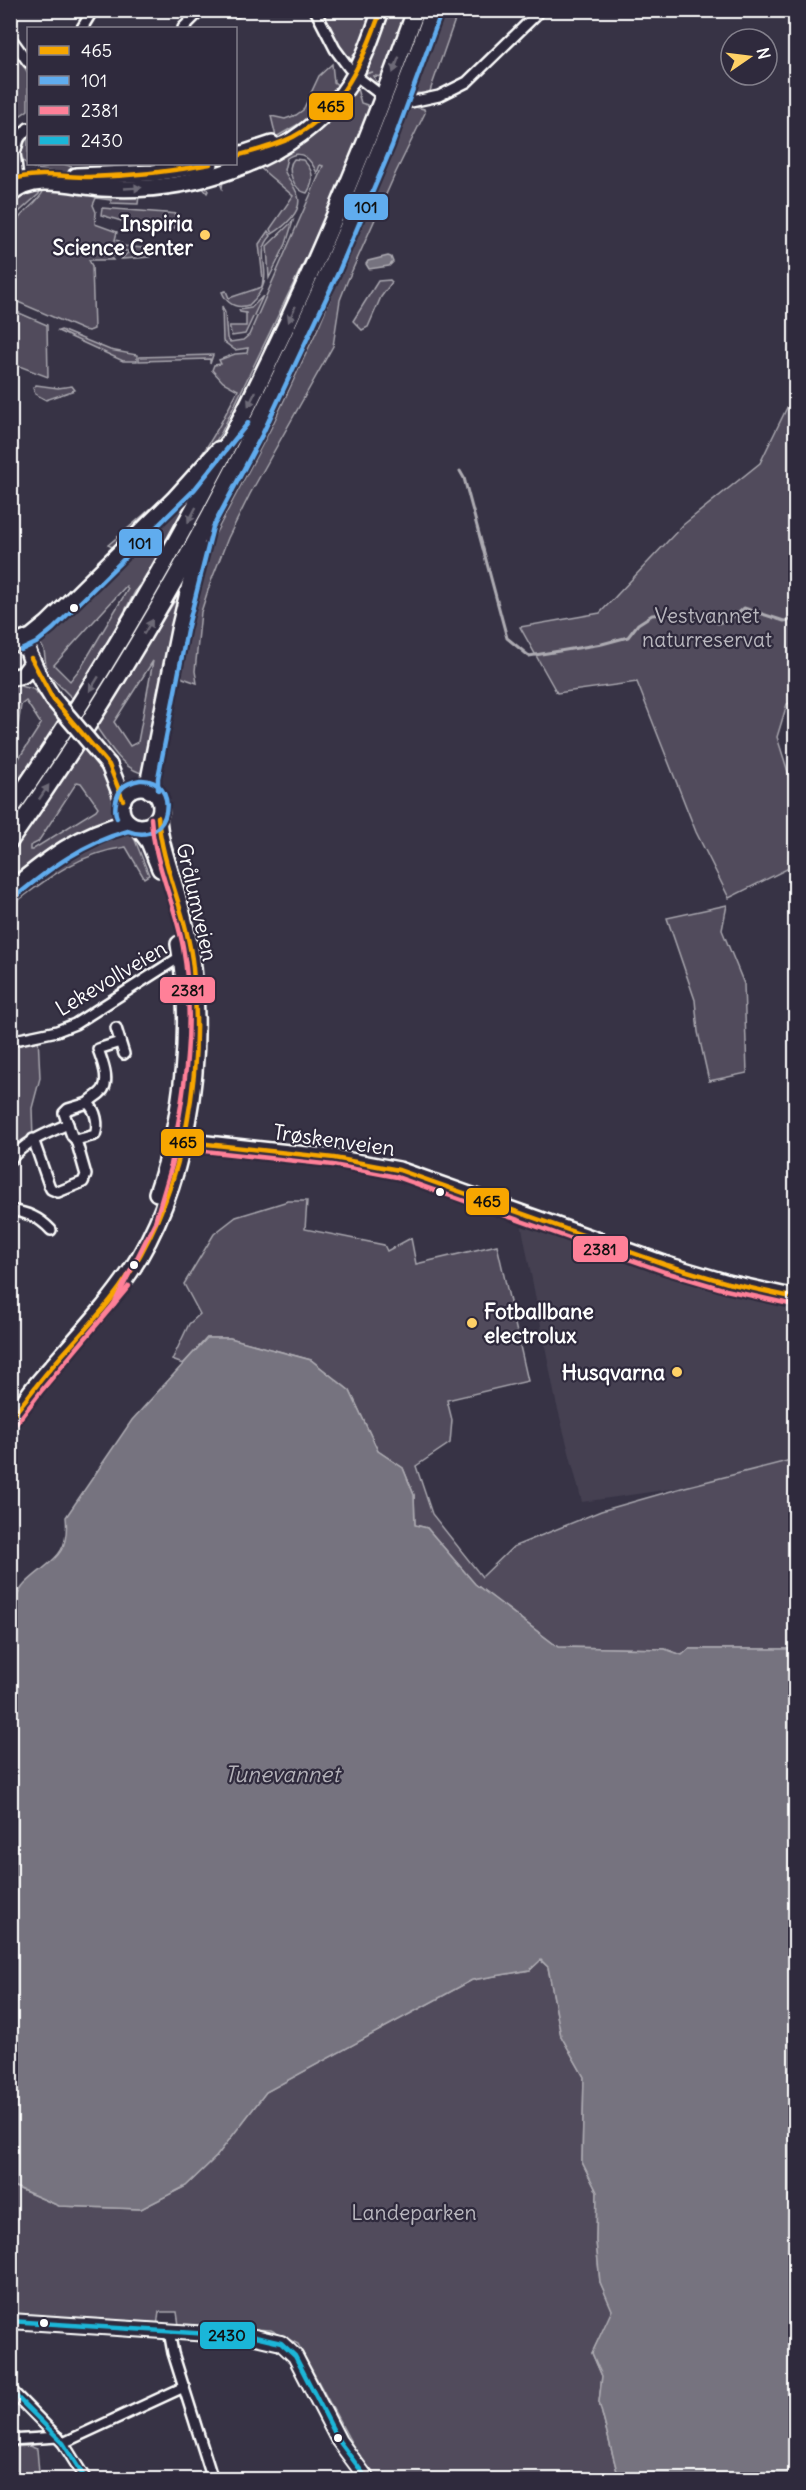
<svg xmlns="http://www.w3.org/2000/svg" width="806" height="2490" font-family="Delius,sans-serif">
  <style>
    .built { fill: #444051 }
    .green { fill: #514c5c; stroke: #a8a6ae; stroke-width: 1.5; fill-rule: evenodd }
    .water { fill: #76737f; stroke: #adabb2; stroke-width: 1.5 }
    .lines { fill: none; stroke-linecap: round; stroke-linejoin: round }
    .stream { stroke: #adabb2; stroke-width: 3 }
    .street-casing { stroke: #fff; stroke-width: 14 }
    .secondary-casing { stroke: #fff; stroke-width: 18 }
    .primary-casing { stroke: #fff; stroke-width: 20 }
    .highway-casing { stroke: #fff; stroke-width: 21 }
    .street { stroke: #2f2a3d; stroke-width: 9 }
    .secondary { stroke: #2f2a3d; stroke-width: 14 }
    .primary { stroke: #2f2a3d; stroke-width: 15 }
    .highway { stroke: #2f2a3d; stroke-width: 16 }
    .primary-bridge-casing { stroke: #fff; stroke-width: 20; stroke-linecap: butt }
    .primary-bridge { stroke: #2f2a3d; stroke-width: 15 }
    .bus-1-casing { stroke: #2f2a3d; stroke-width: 9 }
    .bus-2-casing { stroke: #2f2a3d; stroke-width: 9 }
    .bus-3-casing { stroke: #2f2a3d; stroke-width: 9 }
    .bus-4-casing { stroke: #2f2a3d; stroke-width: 9 }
    .bus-1 { stroke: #f7a600; stroke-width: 4.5 }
    .bus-2 { stroke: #60acee; stroke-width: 4.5 }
    .bus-3 { stroke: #ff8098; stroke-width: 4.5 }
    .bus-4 { stroke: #1ab6d8; stroke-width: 4.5 }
    .oneway { fill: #6d6a77 }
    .poi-dot { fill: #ffd166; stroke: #2f2a3d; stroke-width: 2 }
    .bus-dot { fill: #fff; stroke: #2f2a3d; stroke-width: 2 }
    .labels { text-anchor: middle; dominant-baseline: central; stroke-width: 4.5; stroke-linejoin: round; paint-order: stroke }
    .poi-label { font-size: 21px; font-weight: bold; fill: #fff; stroke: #2f2a3d; text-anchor: end }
    .park-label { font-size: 21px; fill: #b9b7be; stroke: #2f2a3d }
    .street-label { font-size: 21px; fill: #fff; stroke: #2f2a3d }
    .water-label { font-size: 22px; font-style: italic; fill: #b4b2b9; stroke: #2f2a3d }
    .line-badge { stroke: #2f2a3d; stroke-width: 2 }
    .pale-badge-label { font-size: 16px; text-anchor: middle; font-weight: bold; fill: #111 }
  </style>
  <rect width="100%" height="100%" fill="#373345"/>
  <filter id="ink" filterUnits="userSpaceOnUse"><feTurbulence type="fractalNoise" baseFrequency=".0167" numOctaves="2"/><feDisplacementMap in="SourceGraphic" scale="12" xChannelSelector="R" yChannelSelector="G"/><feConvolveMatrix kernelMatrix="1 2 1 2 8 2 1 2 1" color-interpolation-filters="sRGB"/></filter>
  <g filter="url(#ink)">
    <polygon class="built" points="519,1213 661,1269 713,1287 795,1303 795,1459 685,1487 582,1502 556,1402"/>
    <g class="green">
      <polygon points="319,11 375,11 353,64 353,56 349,62 343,55"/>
      <polygon points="388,11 406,11 382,77 374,76 378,86 362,75 373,72 361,74"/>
      <polygon points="444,11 458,11 429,94 415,93"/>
      <polygon points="11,46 28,73 28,110 11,122"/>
      <polygon points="332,64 334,82 339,86 302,122 276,137 271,116 285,119 296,115 303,110 319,76"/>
      <path d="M356,85L361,103L367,105L370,109L332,204L221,433L204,460L115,548L108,545C137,521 168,495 193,466C211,444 225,415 238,390L223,382L212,370L214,365L221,364L219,360L235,354L247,353L248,348L235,350L223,341L222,306L225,313L227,338L230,342L243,340L249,335L323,166L320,165L317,173C311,160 302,148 287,158L284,170C288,179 295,187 298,196C303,211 284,227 272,234L270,229L293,196L259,167L223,180L222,188L219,181L257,164Z"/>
      <polygon points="411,106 424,109 425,113 396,172 347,282 340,300 333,346 250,494 228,538 210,584 201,612 195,671 197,683 183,678 180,674 179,656 197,577 212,540 271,428 318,328"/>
      <path d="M28,137V164H42V168H46V164H64L78,169L149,167C128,168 22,185 21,154C20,147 25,142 28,137Z"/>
      <path d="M294,159L303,160C314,170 315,181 307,193C294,191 285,169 294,159Z"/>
      <path d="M205,185L208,191L207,193L202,187L139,196L138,204L111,203V200L96,198L93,205L96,212L95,224L117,232L115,240L119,241L123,246L152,249L150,257L121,259L130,251H124L121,257L109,255L113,260H89L92,266L94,329L89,331L83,330L11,299C11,278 5,238 17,221C25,209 38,203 44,190H40L39,194L19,212L11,224L10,202L30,189Z"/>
      <polygon points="102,208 178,214 175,228 135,225 101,215"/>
      <polygon points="293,221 286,244 269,278 267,246"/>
      <path d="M268,231L271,236C250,259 282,275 249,305C236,309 227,304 222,292L226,291L229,298L262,287L263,279L259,244Z"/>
      <polygon points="390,280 392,282 381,297 368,327 362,330 353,321 378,281"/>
      <polygon points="263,296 245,334 232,336 229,326 246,326 246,313 240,312 239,310 251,308"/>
      <polygon points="10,309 47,325 48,377 11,363"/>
      <polygon points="61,330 110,350 137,355 137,361 123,361 58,331"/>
      <polygon points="213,355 210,364 210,359 139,361 139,357"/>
      <polygon points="36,385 58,388 72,386 75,390 46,400 35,394 33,388"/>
      <polygon points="795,391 795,701 787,704 777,737 795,794 795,865 729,898 696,832 637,682 557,693 520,627 600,613 683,525 760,463"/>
      <path d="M189,490L193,495L162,551L136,590L109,640L73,699L47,673L44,650L38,639ZM126,586L128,589L82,666L70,681L54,665Z"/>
      <path d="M174,602L181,605L146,774C123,771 109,744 96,727ZM153,661L138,742L130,746L114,722Z"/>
      <path d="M11,684L33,689L62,718L11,793ZM26,701L41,724L12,769L21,705Z"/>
      <path d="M85,746L109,779L117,797L119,818L11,887V855ZM77,782L81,783L98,807L96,810L32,850H30V846L38,842Z"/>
      <path d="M129,831L135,840L149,875L144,878L126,847C81,853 50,876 15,903L11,897L57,860L96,839Z"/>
      <polygon points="727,905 722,930 744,984 747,1073 709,1081 698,1032 695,1000 667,918"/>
      <polygon points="38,1035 40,1078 32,1108 33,1139 11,1160 11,1041"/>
      <polygon points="288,1201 307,1201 305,1229 384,1245 387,1251 411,1238 416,1264 497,1245 528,1381 447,1400 452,1420 450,1443 416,1466 432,1514 482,1577 513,1547 601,1511 685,1487 795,1459 795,1649 689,1649 682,1655 665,1649 558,1647 475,1584 427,1528 415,1525 414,1495 403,1468 378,1451 350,1391 311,1360 230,1338 207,1338 183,1364 172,1360 189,1324 200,1314 184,1284 214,1234 236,1217"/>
      <polygon points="540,1960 548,1967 561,2036 584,2077 582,2162 597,2192 596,2241 600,2282 613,2310 592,2353 602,2376 599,2402 619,2479 379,2479 359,2457 298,2344 271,2330 179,2325 177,2312 159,2312 157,2326 11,2315 10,2185 59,2206 141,2209 186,2186 216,2157 266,2092 472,1980 530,1970"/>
      <polygon points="29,2446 37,2449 39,2473 43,2479 11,2479 11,2447"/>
    </g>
    <g class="water">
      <polygon points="388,256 391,257 393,262 389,266 369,269 366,264 368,261"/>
      <path d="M207,1338H230L311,1360L350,1391L378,1451L403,1468L414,1495L415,1525L427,1528L475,1584L558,1647L665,1649L682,1655L689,1649H795V2479H619L599,2402L602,2376L592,2353L612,2310L600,2282L596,2241L597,2192L582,2162L584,2077L561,2036L548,1967L541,1960L530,1970L472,1980L266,2092L216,2157L186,2186L141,2209L59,2206L11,2185V1608C15,1600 19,1590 25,1584C49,1560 70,1559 66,1517L132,1420Z"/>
    </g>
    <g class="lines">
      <polyline class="stream" points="460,471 464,478 507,638 529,656 602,644 628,637 638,624 652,615 677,613 686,618 711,615 718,623 735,616 744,608 784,621 796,619"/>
      <g class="street-casing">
        <g id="street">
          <polyline points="237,10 237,11"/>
          <polyline points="315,10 335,49 349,68"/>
          <polyline points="82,28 93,10"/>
          <polyline points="183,28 201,10"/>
          <polyline points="10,37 28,62"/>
          <polyline points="360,79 377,92"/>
          <polyline points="411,102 439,96 467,82 541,10"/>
          <polyline points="16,142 28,128"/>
          <polyline points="10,184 19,187 15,153 19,139"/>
          <polyline points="116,1028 124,1054"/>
          <polyline points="10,1041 57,1031 75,1024 183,955"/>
          <path d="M88,1103C96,1111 99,1124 95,1135L76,1140L72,1136L64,1113L68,1109Z"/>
          <path d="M88,1103C92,1098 96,1097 100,1093C112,1083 102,1061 98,1049L120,1042"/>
          <polyline points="33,1139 49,1185 51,1189 58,1192 83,1182 86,1175 76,1140"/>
          <path d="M10,1160C26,1141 45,1134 68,1124"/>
          <path d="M10,1210C28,1213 39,1217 51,1230"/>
          <polyline points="169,2331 173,2353 213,2480"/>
          <polyline points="10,2389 63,2443 86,2480"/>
          <polyline points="10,2440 58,2437"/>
          <polyline points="63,2443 184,2387"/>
          <polyline points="352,2480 364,2475"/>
        </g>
      </g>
      <g class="secondary-casing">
        <polyline id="secondary" points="10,2321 255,2337 281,2343 295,2356 339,2441 368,2480"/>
      </g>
      <g class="primary-casing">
        <g id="primary">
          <polyline points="236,156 272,144"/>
          <polyline points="76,176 153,173 210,164"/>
          <path d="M10,195C34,172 73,186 102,188C188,194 290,163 343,93C361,69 371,39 381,10"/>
          <polyline points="10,642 18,643 27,648 32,663 23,675 10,678"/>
          <polyline points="31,658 40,678 53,699"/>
          <polyline points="109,765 123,800"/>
          <circle cx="141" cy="807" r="20"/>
          <polyline points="138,827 149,842 160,869"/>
          <polyline points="171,1140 334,1158 399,1170 667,1265 728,1283 796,1298"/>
          <path d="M157,1193C184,1116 193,1025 179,944"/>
          <path d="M10,1420C20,1409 27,1395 37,1384C68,1347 103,1312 130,1272C186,1188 204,1066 193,967C189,937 181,907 172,878C166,858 159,838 158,817"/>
        </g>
      </g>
      <g class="highway-casing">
        <g id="highway">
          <polyline points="18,643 32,637 48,624 174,500 219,450"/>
          <polyline points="150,790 150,777 180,628 199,550"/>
          <path d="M10,810C181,562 314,293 416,10"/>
          <path d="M10,840C191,585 327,303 434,10"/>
          <path d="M10,891C49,859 78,835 128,823"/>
        </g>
      </g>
      <use href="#street" class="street"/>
      <use href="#secondary" class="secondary"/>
      <use href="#primary" class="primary"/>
      <use href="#highway" class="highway"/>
      <g class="primary-bridge-casing">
        <polyline id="primary-bridge" points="53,699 109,765"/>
      </g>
      <use href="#primary-bridge" class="primary-bridge"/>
      <g class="bus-1-casing">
        <g id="bus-1">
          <path d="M236,156C255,151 275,146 293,137C342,111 364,59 381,10"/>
          <path d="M10,180C37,171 62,177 89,177C130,176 170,172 210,164"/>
          <polyline points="31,658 53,699 109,765 123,800"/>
          <polyline points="171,1140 334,1158 399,1170 667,1265 728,1283 796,1298"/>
          <path d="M10,1419C24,1403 36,1385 50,1369C77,1337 109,1307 131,1271C186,1181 204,1071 193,968C188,916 162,868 158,817"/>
        </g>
      </g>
      <g class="bus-2-casing">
        <g id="bus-2">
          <polyline points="21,650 36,643 53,629 194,490 248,423"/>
          <polyline points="158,790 158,778 187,630 213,527 262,435 339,271 392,146 441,13"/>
          <path d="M15,897C50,868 84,843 128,831C173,848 181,778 140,780C133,781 123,785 120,791C115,799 114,811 117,818"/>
        </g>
      </g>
      <g class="bus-3-casing">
        <g id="bus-3">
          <path d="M151,818C154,863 175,903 183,947C196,1020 185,1094 170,1165"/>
          <polyline points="114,1304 155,1222 177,1148 333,1165 397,1177 665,1272 726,1290 794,1305"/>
          <polyline points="16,1424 42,1390 129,1286"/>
        </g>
      </g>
      <g class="bus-4-casing">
        <g id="bus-4">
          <polyline points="10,2321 255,2337 281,2343 295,2356 339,2441 368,2480"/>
          <polyline points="10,2390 63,2443 86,2480"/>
        </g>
      </g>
      <use href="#bus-1" class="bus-1"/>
      <use href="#bus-2" class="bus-2"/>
      <use href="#bus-3" class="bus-3"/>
      <use href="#bus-4" class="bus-4"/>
    </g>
    <defs><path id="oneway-solid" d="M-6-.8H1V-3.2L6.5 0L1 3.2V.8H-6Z" transform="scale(1.5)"/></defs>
    <g class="oneway">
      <use href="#oneway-solid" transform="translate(396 65) rotate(111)"/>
      <use href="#oneway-solid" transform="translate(133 188) rotate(-3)"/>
      <use href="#oneway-solid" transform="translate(292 314) rotate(114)"/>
      <use href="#oneway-solid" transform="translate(252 399) rotate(116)"/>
      <use href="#oneway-solid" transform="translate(192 515) rotate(118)"/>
      <use href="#oneway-solid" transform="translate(148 627) rotate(-59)"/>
      <use href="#oneway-solid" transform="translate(94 684) rotate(122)"/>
      <use href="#oneway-solid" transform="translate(44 792) rotate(-56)"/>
    </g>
  </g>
  <g class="poi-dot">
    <circle cx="205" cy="235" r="6"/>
    <circle cx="472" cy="1323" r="6"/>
    <circle cx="677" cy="1372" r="6"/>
  </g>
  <g class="bus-dot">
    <circle cx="74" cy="608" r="5"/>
    <circle cx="440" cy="1192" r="5"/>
    <circle cx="134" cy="1265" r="5"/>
    <circle cx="44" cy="2323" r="5"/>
    <circle cx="338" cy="2438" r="5"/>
  </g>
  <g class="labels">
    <g class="poi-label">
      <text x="193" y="223">Inspiria<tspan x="193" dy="24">Science Center</tspan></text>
      <text x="484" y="1311" text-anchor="start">Fotballbane<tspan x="484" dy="24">electrolux</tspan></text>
      <text x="665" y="1372">Husqvarna</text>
    </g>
    <g class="park-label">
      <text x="707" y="615">Vestvannet<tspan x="707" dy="24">naturreservat</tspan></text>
      <text x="414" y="2212">Landeparken</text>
    </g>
    <g class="street-label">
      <text transform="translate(197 902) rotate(77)">Grålumveien</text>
      <text transform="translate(111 978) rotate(-31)">Lekevollveien</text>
      <text transform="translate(334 1140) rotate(8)">Trøskenveien</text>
    </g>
    <g class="water-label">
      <text x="282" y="1774">Tunevannet</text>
    </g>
  </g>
  <g class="line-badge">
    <rect x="308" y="92" width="46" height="29" rx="6" fill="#f7a600"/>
    <rect x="343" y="193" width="46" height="28" rx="6" fill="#60acee"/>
    <rect x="118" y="528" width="45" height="29" rx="6" fill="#60acee"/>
    <rect x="159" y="976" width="57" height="28" rx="6" fill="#ff8098"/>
    <rect x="160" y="1128" width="45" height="29" rx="6" fill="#f7a600"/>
    <rect x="465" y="1187" width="45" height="29" rx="6" fill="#f7a600"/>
    <rect x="572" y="1235" width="57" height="28" rx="6" fill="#ff8098"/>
    <rect x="199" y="2321" width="57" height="29" rx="6" fill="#1ab6d8"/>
  </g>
  <g class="pale-badge-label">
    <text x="331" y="112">465</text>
    <text x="366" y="213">101</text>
    <text x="140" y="549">101</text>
    <text x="188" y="996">2381</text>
    <text x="183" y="1148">465</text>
    <text x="487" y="1207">465</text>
    <text x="600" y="1255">2381</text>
    <text x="227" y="2341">2430</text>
  </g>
  <rect width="806" height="2490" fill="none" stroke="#2f2a3d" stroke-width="36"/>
  <rect x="18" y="18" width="770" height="2454" fill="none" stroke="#fff" stroke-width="2" filter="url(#ink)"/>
  <rect x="27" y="27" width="210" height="138" fill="#2f2a3d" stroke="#827f8b" stroke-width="1.5"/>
  <rect x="39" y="46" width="30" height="9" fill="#f7a600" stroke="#827f8b" stroke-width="1.5"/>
  <text x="81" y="57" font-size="18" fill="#ffffff">465</text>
  <rect x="39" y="76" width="30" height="9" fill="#60acee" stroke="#827f8b" stroke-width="1.5"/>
  <text x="81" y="87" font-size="18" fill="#ffffff">101</text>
  <rect x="39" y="106" width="30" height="9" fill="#ff8098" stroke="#827f8b" stroke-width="1.5"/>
  <text x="81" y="117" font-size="18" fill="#ffffff">2381</text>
  <rect x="39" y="136" width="30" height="9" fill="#1ab6d8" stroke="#827f8b" stroke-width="1.5"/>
  <text x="81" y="147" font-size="18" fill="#ffffff">2430</text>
  <g transform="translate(749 57) rotate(76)"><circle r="28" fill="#2f2a3d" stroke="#827f8b" stroke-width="1.5"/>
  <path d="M0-4.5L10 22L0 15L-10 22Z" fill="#ffd166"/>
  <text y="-9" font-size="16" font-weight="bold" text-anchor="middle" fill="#ffffff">N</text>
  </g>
</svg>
